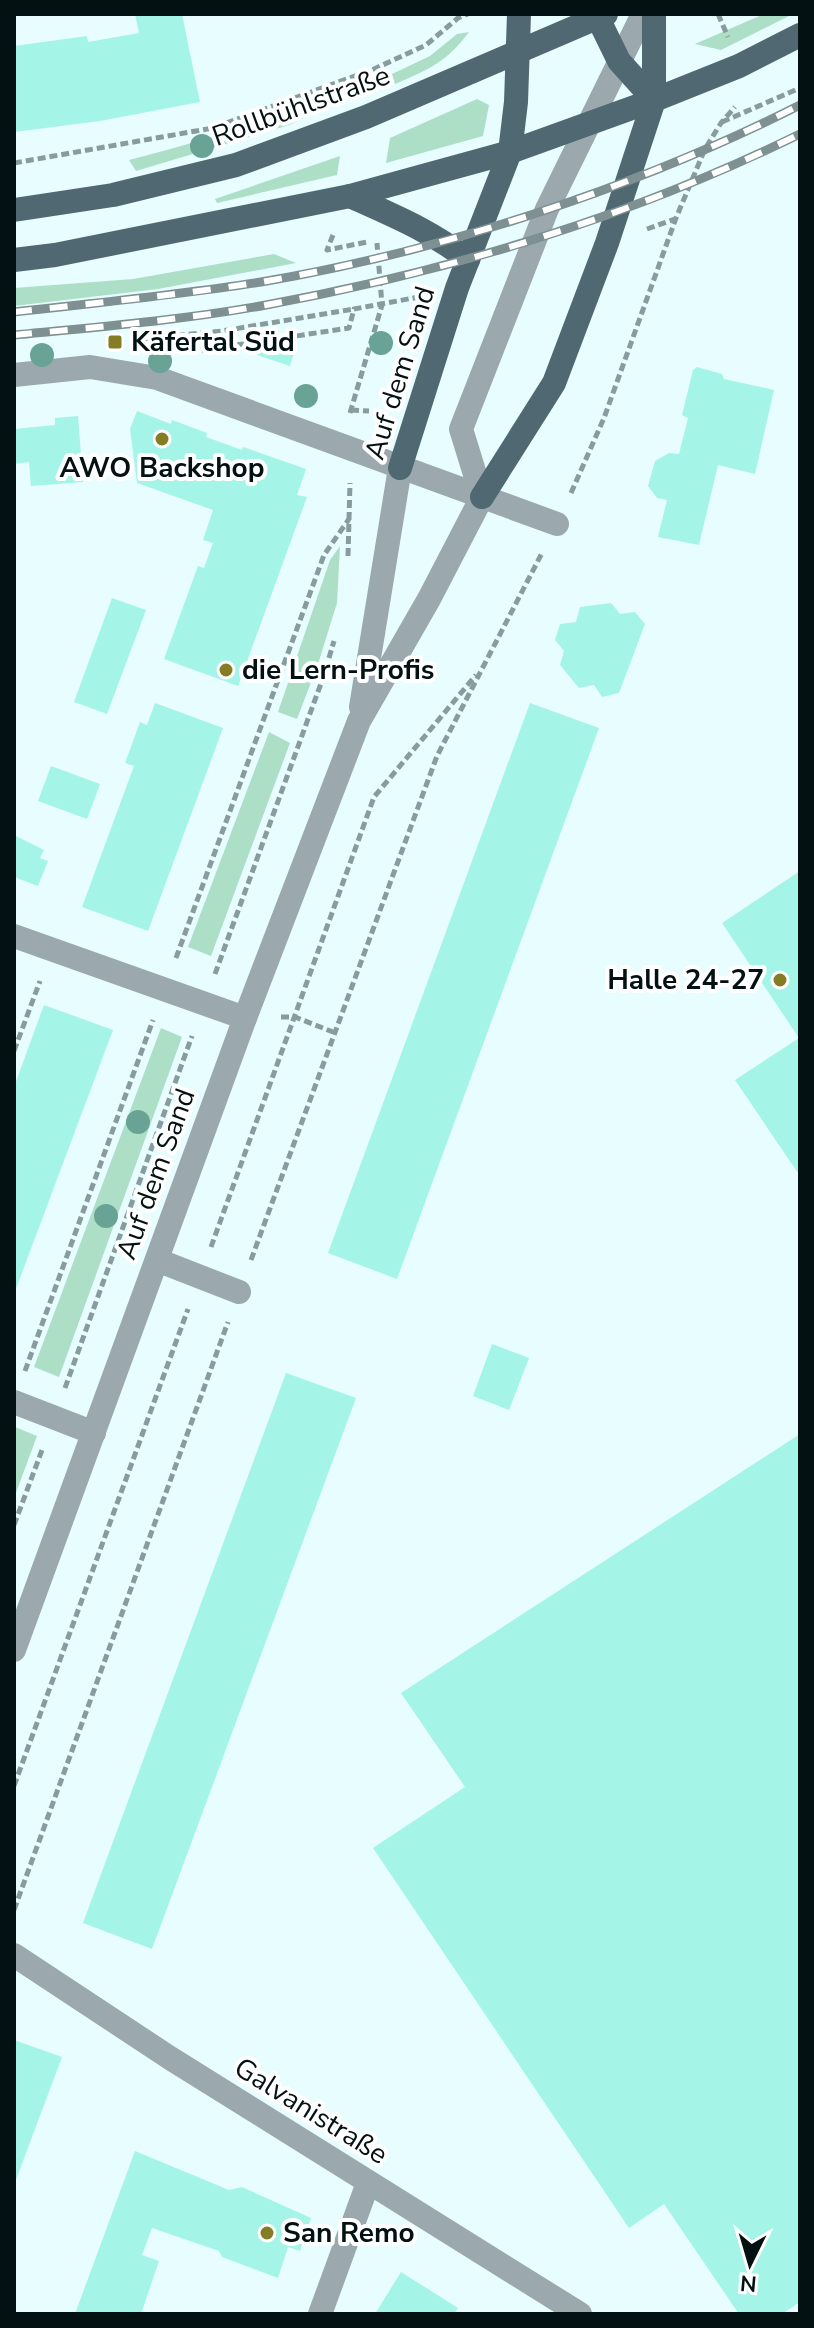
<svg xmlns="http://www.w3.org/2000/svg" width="814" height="2328" font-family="'Nunito Sans',sans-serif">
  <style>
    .green { fill: #addfc7 }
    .building { fill: #a5f4e8 }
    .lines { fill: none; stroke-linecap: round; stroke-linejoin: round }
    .path { stroke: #899c9d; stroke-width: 5; stroke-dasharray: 8 4; stroke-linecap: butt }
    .minor { stroke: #9ba9ae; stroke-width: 24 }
    .major { stroke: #506871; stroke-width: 24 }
    .rail-casing { stroke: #7e9091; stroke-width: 9 }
    .rail { stroke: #fff; stroke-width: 6; stroke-dasharray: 18; stroke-linecap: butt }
    .tree { fill: #68a395 }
    .poi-dot { fill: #857d23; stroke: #fff; stroke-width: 3 }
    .labels { text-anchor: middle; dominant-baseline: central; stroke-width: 8; stroke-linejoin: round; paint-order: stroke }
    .street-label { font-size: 28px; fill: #041112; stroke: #fff }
    .poi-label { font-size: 28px; font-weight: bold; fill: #041112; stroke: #fff; text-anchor: start }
  </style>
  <rect width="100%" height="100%" fill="#e7fdff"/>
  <g class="green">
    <polygon points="764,14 793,14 721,50 695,44"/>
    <path d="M469,32C447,62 428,70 395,84L392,74L430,56L457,34Z"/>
    <path d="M335,93L339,101L289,125L136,171L129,160C200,142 268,120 335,93Z"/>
    <polygon points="477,99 489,105 483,136 386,163 390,138"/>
    <polygon points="340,156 337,175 217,203 215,199"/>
    <polygon points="274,254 296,263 158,289 14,306 14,288 133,279"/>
    <polygon points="340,546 337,603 318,664 297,719 278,712 330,560"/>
    <polygon points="269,732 290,743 211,956 188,947"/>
    <polygon points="161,1028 182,1037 59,1377 34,1367"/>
    <polygon points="15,1427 37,1436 14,1498 14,1431"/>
  </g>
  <g class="building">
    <polygon points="135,14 182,14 200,102 100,121 14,132 14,46 87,36 88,42 139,33"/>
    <polygon points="262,342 294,353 290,366 257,355"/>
    <polygon points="697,367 722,374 724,379 774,390 755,474 718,465 699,545 658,537 667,500 657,498 648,486 655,461 669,453 679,454 688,418 682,415 693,370"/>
    <polygon points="137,411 171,424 172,420 207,433 206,437 242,450 243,447 306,469 297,495 307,497 238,686 164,659 198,566 204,568 213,543 203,540 213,510 137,483 130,429"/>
    <polygon points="78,416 83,482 31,486 29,462 14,464 14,429 55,425 55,418"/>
    <polygon points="112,598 146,610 107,714 74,702"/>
    <polygon points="611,603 620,614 635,612 645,624 619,693 602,697 594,685 579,688 560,665 564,651 555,640 560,624 576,622 580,607"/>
    <polygon points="155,703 223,728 148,931 82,907 134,766 125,763 140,722 147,725"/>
    <polygon points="530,703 599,728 397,1279 328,1253"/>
    <polygon points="51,766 100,784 87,819 38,801"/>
    <polygon points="14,835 44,850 40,858 48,861 38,886 14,877"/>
    <polygon points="800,871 800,1176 735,1080 799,1038 722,923"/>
    <polygon points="44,1005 113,1030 14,1294 14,1087"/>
    <polygon points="492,1344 529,1358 509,1410 473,1396"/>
    <polygon points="286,1373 356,1398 152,1949 83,1923"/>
    <polygon points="800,1434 800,2302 782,2314 739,2314 664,2204 629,2228 373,1848 465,1787 401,1693"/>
    <polygon points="14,2040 62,2057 14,2185"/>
    <polygon points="135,2151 229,2190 242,2187 311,2218 300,2251 288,2247 278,2278 222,2257 219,2251 152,2228 142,2255 159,2261 141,2314 75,2314"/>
    <polygon points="401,2272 458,2308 454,2314 375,2314"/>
  </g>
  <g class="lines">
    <g class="path">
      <polyline points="718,14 728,37"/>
      <polyline points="722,122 800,88"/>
      <polyline points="14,163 213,128 374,69 426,45 458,18 468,14"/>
      <polyline points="647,229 675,219"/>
      <polyline points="333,235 327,250 367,242"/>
      <polyline points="141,339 222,331 354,309"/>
      <polyline points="190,352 349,328 354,309 419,297"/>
      <polyline points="351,410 369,411"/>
      <polyline points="350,413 382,305 377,243"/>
      <polyline points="571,493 604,418 676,218 705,149 721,123 735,107"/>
      <polyline points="348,556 350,483"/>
      <polyline points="176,958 324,555 349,519"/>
      <polyline points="215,974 323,678 334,641"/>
      <polyline points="281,1017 295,1017 333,1032"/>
      <polyline points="14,1051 40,981"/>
      <polyline points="211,1247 374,797 476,675"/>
      <polyline points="251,1260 437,756 542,553"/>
      <polyline points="25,1371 153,1020"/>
      <polyline points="65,1388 192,1036"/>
      <polyline points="14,1525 42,1450"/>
      <polyline points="14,1786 188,1309"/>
      <polyline points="14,1910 228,1322"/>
    </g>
    <g class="minor">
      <polyline points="14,375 90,367 157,378 557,524"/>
      <polyline points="482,497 461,429 547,209 643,14"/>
      <polyline points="361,707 400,468"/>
      <polyline points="14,936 245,1018"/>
      <polyline points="157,1260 239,1292"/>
      <polyline points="14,1402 94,1433"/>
      <polyline points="14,1650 245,1018 359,721 429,599 482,497"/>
      <polyline points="14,1955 170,2058 580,2314"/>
      <polyline points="320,2314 368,2183"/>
    </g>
    <g class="major">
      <polyline points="596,14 619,61 654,100"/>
      <path d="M350,196C392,215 432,231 468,260"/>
      <polyline points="14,210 113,195 236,165 366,117 606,14"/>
      <polyline points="14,260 55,255 350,196 510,152 654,100 739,66 800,35"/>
      <polyline points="400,468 457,288 510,152 516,102 519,14"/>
      <polyline points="482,497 554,383 607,243 654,100 654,14"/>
    </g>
    <g class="rail-casing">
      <g id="rail">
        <path d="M14,312C96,303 179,295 261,282C439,252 639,187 800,105"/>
        <path d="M14,335C98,327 183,320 266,305C451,271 631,217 800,134"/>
      </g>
    </g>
    <use href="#rail" class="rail"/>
  </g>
  <g class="tree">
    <circle cx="202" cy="146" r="12"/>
    <circle cx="381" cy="343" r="12"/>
    <circle cx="42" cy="355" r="12"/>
    <circle cx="160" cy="361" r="12"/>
    <circle cx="306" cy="396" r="12"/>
    <circle cx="138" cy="1122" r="12"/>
    <circle cx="106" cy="1216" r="12"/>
  </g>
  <g class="poi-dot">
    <rect x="107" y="334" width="16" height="16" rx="4"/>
    <circle cx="162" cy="439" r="8"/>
    <circle cx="226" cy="670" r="8"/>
    <circle cx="780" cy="980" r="8"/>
    <circle cx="267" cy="2233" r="8"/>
  </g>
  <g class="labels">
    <g class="street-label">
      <text transform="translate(301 106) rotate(-20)">Rollbühlstraße</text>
      <text transform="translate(400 373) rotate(-73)">Auf dem Sand</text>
      <text transform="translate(156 1174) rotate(-70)">Auf dem Sand</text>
      <text transform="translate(311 2111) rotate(32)">Galvanistraße</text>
    </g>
    <g class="poi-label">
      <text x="131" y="342">Käfertal Süd</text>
      <text x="162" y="468" text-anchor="middle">AWO Backshop</text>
      <text x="242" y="670">die Lern-Profis</text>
      <text x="764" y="980" text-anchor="end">Halle 24-27</text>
      <text x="283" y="2233">San Remo</text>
    </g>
  </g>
  <rect width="814" height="2328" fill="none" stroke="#041112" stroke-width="32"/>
  <g transform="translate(750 2264) rotate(185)" stroke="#ffffff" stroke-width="6" paint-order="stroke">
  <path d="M0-6L14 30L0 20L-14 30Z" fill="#041112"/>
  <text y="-12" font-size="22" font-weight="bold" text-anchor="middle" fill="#041112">N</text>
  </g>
</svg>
